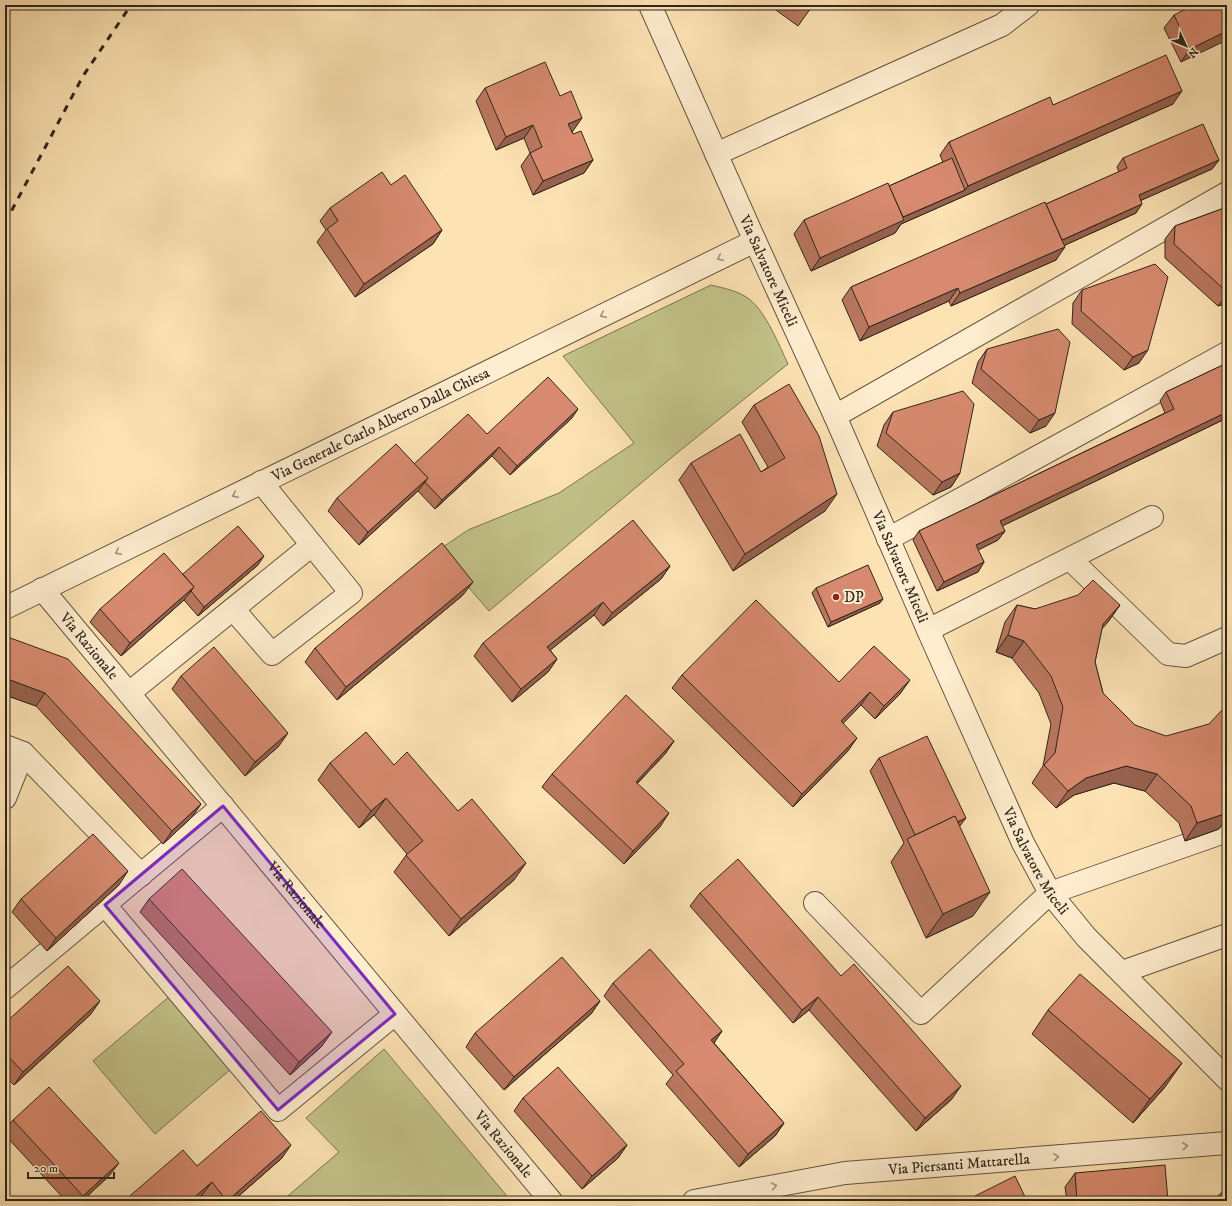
<svg xmlns="http://www.w3.org/2000/svg" width="1232" height="1206" font-family="'IM FELL DW Pica',serif">
  <style>
    .green { fill: #c3c38a; stroke: #7a7452 }
    .lines { fill: none; stroke-linecap: round; stroke-linejoin: round }
    .minor-casing { stroke: #635541; stroke-width: 24 }
    .minor { stroke: #feedce; stroke-width: 22 }
    .rail { stroke: #30261b; stroke-width: 3; stroke-dasharray: 7 7; stroke-linecap: butt }
    .wall { fill: #b9775f; stroke: #30261b }
    .shaded-wall { fill: #96614e; stroke: #30261b }
    .building { fill: #d78a6f; stroke: #30261b }
    .oneway { stroke: #a1937d }
    .marked { fill: #7b2cbf; fill-opacity: 0.2; stroke: #7b2cbf; stroke-width: 3; stroke-linejoin: round }
    .poi-dot { fill: #8f2418; stroke: #feedce; stroke-width: 1.5 }
    .labels { text-anchor: middle; dominant-baseline: central; stroke-width: 4; stroke-linejoin: round; paint-order: stroke }
    .street-label { font-size: 15px; fill: #30261b; stroke: #feedce }
    .poi-label { font-size: 15px; fill: #30261b; stroke: #feedce; text-anchor: start }
  </style>
  <rect width="100%" height="100%" fill="#fde3b4"/>
  <filter id="stains"><feTurbulence type="fractalNoise" baseFrequency=".005" numOctaves="4"/><feColorMatrix values="0 0 0 0 .2 0 0 0 0 .09 0 0 0 0 .02 0 0 0 .5 -.17"/></filter>
  <radialGradient id="worn" r=".72"><stop offset=".6" stop-color="#630" stop-opacity="0"/><stop offset="1" stop-color="#630" stop-opacity=".3"/></radialGradient>
  <g class="green">
    <path d="M711,285C723,288 739,291 749,299C766,312 779,345 788,364L677,453L489,611L437,551L468,530L559,493L634,443L563,356Z"/>
    <polygon points="177,990 238,1063 155,1134 93,1061"/>
    <polygon points="384,1049 511,1201 282,1201 339,1152 306,1118"/>
  </g>
  <g class="lines">
    <g class="minor-casing">
      <g id="minor">
        <path id="s1" d="M650,5L755,241L835,416L928,630L1023,843L1050,893L1086,937L1227,1079"/>
        <polyline points="716,154 1002,25 1028,5"/>
        <polyline points="835,416 1227,193"/>
        <polyline points="888,539 1227,353"/>
        <polyline points="1070,559 1168,654 1186,656 1227,638"/>
        <path id="s2" d="M42,589L551,1201"/>
        <path id="s3" d="M5,608L755,241"/>
        <polyline points="233,609 272,654 351,593 261,482"/>
        <polyline points="928,630 1152,517"/>
        <polyline points="129,693 312,545"/>
        <polyline points="5,746 23,753 141,875"/>
        <polyline points="5,798 23,753"/>
        <polyline points="815,903 921,1013 1050,893 1227,831"/>
        <polyline points="105,905 278,1110 395,1014"/>
        <polyline points="1122,972 1227,935"/>
        <polyline points="5,988 223,806"/>
        <path id="s4" d="M694,1201L845,1173L1227,1143"/>
      </g>
    </g>
    <use href="#minor" class="minor"/>
    <polyline class="rail" points="5,223 83,76 131,5"/>
  </g>
  <g class="wall">
    <polygon points="769,5 813,5 798,26"/>
    <polygon points="1227,5 1181,62 1164,28 1174,15"/>
    <polygon points="485,88 573,131 572,132 573,134 593,160 584,173 533,195 521,166 530,153 524,138 496,150 476,101"/>
    <polygon points="1173,104 901,224 895,233 811,271 794,234 804,220 889,186 943,162 940,155 949,142 1053,105"/>
    <polygon points="1123,158 1219,160 1212,169 1141,200 1136,213 1065,245 1056,260 951,306 949,301 860,341 842,300 851,287 1046,204 1119,172 1117,167"/>
    <polygon points="391,185 442,230 433,244 355,297 317,242 326,230 320,221 330,208"/>
    <polygon points="1227,207 1227,303 1218,306 1165,258 1165,239 1175,226"/>
    <polygon points="1082,290 1139,363 1124,370 1072,324 1073,303"/>
    <polygon points="987,349 1046,426 1030,433 972,383 978,362"/>
    <polygon points="1227,363 1227,418 1002,526 1005,531 998,540 978,550 984,562 978,572 937,591 913,540 919,531 1165,413 1160,401 1166,392"/>
    <polygon points="754,405 825,511 733,571 679,480 691,463 761,472 768,467 742,422"/>
    <polygon points="893,412 960,473 951,487 933,495 877,446 884,425"/>
    <polygon points="572,418 510,475 492,456 435,509 418,491 359,545 328,511 337,498 414,464 487,434"/>
    <polygon points="258,565 198,616 184,600 121,656 90,622 100,609 183,574"/>
    <polygon points="670,566 661,579 603,626 594,615 550,650 557,659 548,672 512,702 474,656 483,643"/>
    <polygon points="816,588 880,603 828,627 812,593"/>
    <polygon points="463,595 337,700 305,662 315,648"/>
    <polygon points="1017,605 1035,609 1120,605 1108,622 1102,628 1095,662 1103,693 1135,725 1226,793 1227,796 1227,817 1219,829 1185,841 1179,823 1145,791 1114,783 1074,795 1056,808 1032,783 1043,766 1051,724 1039,693 1012,658 996,652 1005,622"/>
    <polygon points="5,636 201,804 192,817 163,844 36,706 5,695"/>
    <polygon points="682,675 839,682 900,694 875,719 861,705 843,723 848,751 793,807 672,688"/>
    <polygon points="181,676 279,746 245,776 172,689"/>
    <polygon points="674,741 665,754 637,784 660,827 624,864 542,787 552,774"/>
    <polygon points="879,758 959,827 973,916 926,938 891,862 904,843 870,771"/>
    <polygon points="330,763 394,765 458,811 514,880 449,936 394,872 407,854 374,815 359,828 318,780"/>
    <polygon points="119,885 47,951 12,912 21,899"/>
    <polygon points="700,893 841,976 952,1099 916,1131 809,1010 793,1023 690,906"/>
    <polygon points="149,899 322,1046 290,1075 140,912"/>
    <polygon points="613,983 722,1031 714,1043 784,1123 775,1136 739,1167 666,1084 673,1075 604,996"/>
    <polygon points="600,1001 591,1014 504,1090 466,1047 475,1033"/>
    <polygon points="1048,1010 1165,1087 1133,1123 1032,1034"/>
    <polygon points="91,1014 14,1085 5,1076 5,1023"/>
    <polygon points="523,1098 627,1145 618,1158 582,1189 514,1111"/>
    <polygon points="13,1120 109,1176 82,1201 66,1201 5,1135 5,1131"/>
    <polygon points="282,1158 233,1201 207,1201 202,1195 197,1166"/>
    <polygon points="1075,1173 1168,1201 1067,1201 1065,1187"/>
  </g>
  <g class="shaded-wall">
    <polygon points="1227,31 1227,40 1181,62 1190,49"/>
    <polygon points="1182,91 1173,104 901,224 895,233 811,271 820,258 899,219 965,190 968,186"/>
    <polygon points="582,118 573,131 559,137 568,124"/>
    <polygon points="533,125 524,138 496,150 506,137"/>
    <polygon points="593,160 584,173 533,195 543,181"/>
    <polygon points="1219,160 1212,169 1133,204 1139,195"/>
    <polygon points="1142,204 1136,213 1052,251 1058,242"/>
    <polygon points="442,230 433,244 355,297 364,284"/>
    <polygon points="1065,247 1056,260 951,306 960,293"/>
    <polygon points="958,288 949,301 860,341 869,327"/>
    <polygon points="1227,294 1227,303 1218,306"/>
    <polygon points="1148,350 1139,363 1124,370 1133,357"/>
    <polygon points="578,409 572,418 510,475 517,466"/>
    <polygon points="1227,412 1227,418 994,530 1000,521"/>
    <polygon points="1055,413 1046,426 1030,433 1039,420"/>
    <polygon points="499,447 492,456 435,509 442,500"/>
    <polygon points="960,473 951,487 933,495 942,482"/>
    <polygon points="428,478 418,491 359,545 368,532"/>
    <polygon points="837,494 825,511 733,571 745,554"/>
    <polygon points="1005,531 998,540 970,554 976,545"/>
    <polygon points="264,556 258,565 198,616 204,607"/>
    <polygon points="984,562 978,572 937,591 944,582"/>
    <polygon points="670,566 661,579 603,626 612,613"/>
    <polygon points="473,582 463,595 337,700 346,687"/>
    <polygon points="194,587 184,600 121,656 130,643"/>
    <polygon points="883,599 880,603 828,627 831,622"/>
    <polygon points="603,602 594,615 538,660 547,647"/>
    <polygon points="1120,605 1108,622 1091,641 1103,624"/>
    <polygon points="1008,635 1024,641 1012,658 996,652"/>
    <polygon points="557,659 548,672 512,702 521,689"/>
    <polygon points="5,678 45,693 36,706 5,695"/>
    <polygon points="910,680 900,694 875,719 884,706"/>
    <polygon points="870,692 861,705 832,735 841,721"/>
    <polygon points="288,733 279,746 245,776 255,762"/>
    <polygon points="857,738 848,751 793,807 802,794"/>
    <polygon points="674,741 665,754 626,795 636,782"/>
    <polygon points="1126,766 1157,774 1145,791 1114,783 1074,795 1056,808 1068,791 1086,778"/>
    <polygon points="386,798 374,815 359,828 371,811"/>
    <polygon points="201,804 192,817 163,844 172,831"/>
    <polygon points="669,813 660,827 624,864 633,851"/>
    <polygon points="1227,813 1227,817 1219,829 1185,841 1197,823"/>
    <polygon points="966,818 956,831 918,841"/>
    <polygon points="526,863 514,880 449,936 461,919"/>
    <polygon points="128,871 119,885 47,951 56,938"/>
    <polygon points="990,892 973,916 926,938 943,914"/>
    <polygon points="818,997 809,1010 793,1023 802,1010"/>
    <polygon points="100,1001 91,1014 14,1085 23,1072"/>
    <polygon points="600,1001 591,1014 504,1090 514,1077"/>
    <polygon points="722,1031 713,1044 711,1040"/>
    <polygon points="332,1032 322,1046 290,1075 299,1062"/>
    <polygon points="1182,1063 1165,1087 1133,1123 1150,1099"/>
    <polygon points="961,1086 952,1099 916,1131 925,1118"/>
    <polygon points="784,1123 775,1136 739,1167 748,1154"/>
    <polygon points="291,1145 282,1158 233,1201 227,1201"/>
    <polygon points="627,1145 618,1158 582,1189 592,1176"/>
    <polygon points="119,1163 109,1176 82,1201 79,1201 83,1196"/>
    <polygon points="212,1182 202,1195 196,1201 190,1201"/>
  </g>
  <g class="building">
    <polygon points="805,5 813,5 810,9"/>
    <polygon points="1194,5 1227,5 1227,31 1190,49 1174,15"/>
    <polygon points="1166,55 1182,91 968,186 949,142 1050,97 1053,105"/>
    <polygon points="545,62 560,96 571,91 582,118 568,124 573,134 581,131 593,160 543,181 530,153 542,147 533,125 506,137 485,88"/>
    <polygon points="1203,124 1219,160 1139,195 1142,204 1062,240 1046,204 1127,168 1123,158"/>
    <polygon points="952,158 965,190 903,217 889,186"/>
    <polygon points="382,172 391,185 405,175 442,230 364,284 327,229 338,221 330,208"/>
    <polygon points="888,183 904,220 820,258 804,220"/>
    <polygon points="1045,202 1065,247 960,293 958,288 869,327 851,287"/>
    <polygon points="1227,207 1227,292 1174,244 1175,226"/>
    <polygon points="1155,264 1168,277 1148,350 1133,357 1081,311 1082,290"/>
    <polygon points="1058,329 1070,342 1055,413 1039,420 981,369 987,349"/>
    <polygon points="1227,363 1227,412 1000,521 1005,531 976,545 984,562 944,582 919,531 1174,409 1166,392"/>
    <polygon points="548,377 578,409 517,466 499,447 442,500 425,482 428,478 414,464 468,414 487,434"/>
    <polygon points="789,384 819,436 837,494 745,554 691,463 740,434 761,472 785,458 754,405"/>
    <polygon points="963,391 974,404 960,473 942,482 886,433 893,412"/>
    <polygon points="396,444 428,478 368,532 337,498"/>
    <polygon points="633,520 670,566 612,613 603,602 547,647 557,659 521,689 483,643"/>
    <polygon points="238,526 264,556 204,607 191,591 194,587 183,574"/>
    <polygon points="442,543 473,582 346,687 315,648"/>
    <polygon points="164,553 194,587 130,643 100,609"/>
    <polygon points="868,565 883,599 831,622 816,588"/>
    <polygon points="1093,580 1120,605 1103,624 1095,662 1103,693 1135,725 1166,736 1209,724 1222,710 1227,715 1227,790 1226,793 1227,796 1227,813 1197,823 1191,806 1157,774 1126,766 1086,778 1068,791 1044,765 1055,753 1063,707 1051,676 1024,641 1008,635 1017,605 1035,609 1078,595"/>
    <polygon points="756,600 839,682 874,646 910,680 884,706 870,692 841,721 857,738 802,794 682,675"/>
    <polygon points="5,636 68,659 201,804 172,831 45,693 5,678"/>
    <polygon points="214,647 288,733 255,762 181,676"/>
    <polygon points="626,695 674,741 636,782 669,813 633,851 552,774"/>
    <polygon points="366,732 394,765 407,752 458,811 472,799 526,863 461,919 406,855 423,841 386,798 371,811 330,763"/>
    <polygon points="927,736 966,818 957,822 955,816 915,835 879,758"/>
    <polygon points="955,816 990,892 943,914 907,839"/>
    <polygon points="93,834 128,871 56,938 21,899"/>
    <polygon points="738,859 841,976 854,964 961,1086 925,1118 818,997 802,1010 700,893"/>
    <polygon points="182,869 332,1032 299,1062 149,899"/>
    <polygon points="650,949 722,1031 711,1040 784,1123 748,1154 676,1071 684,1064 613,983"/>
    <polygon points="562,957 600,1001 514,1077 475,1033"/>
    <polygon points="68,966 100,1001 23,1072 5,1053 5,1023"/>
    <polygon points="1080,974 1182,1063 1150,1099 1048,1010"/>
    <polygon points="558,1067 627,1145 592,1176 523,1098"/>
    <polygon points="49,1087 119,1163 83,1196 13,1120"/>
    <polygon points="261,1111 291,1145 227,1201 212,1182 190,1201 124,1201 183,1150 197,1166"/>
    <polygon points="1165,1165 1168,1201 1077,1201 1075,1173"/>
    <polygon points="1015,1176 1027,1201 965,1201"/>
    <polygon points="1227,1188 1227,1201 1212,1201"/>
  </g>
  <defs><path id="oneway-chevron" d="M-2-3.5L2.5 0L-2 3.5" fill="none" stroke-width="1.6" stroke-linecap="round" stroke-linejoin="round"/></defs>
  <g class="oneway">
    <use href="#oneway-chevron" transform="translate(720 258) rotate(154)"/>
    <use href="#oneway-chevron" transform="translate(603 315) rotate(154)"/>
    <use href="#oneway-chevron" transform="translate(235 495) rotate(154)"/>
    <use href="#oneway-chevron" transform="translate(118 552) rotate(154)"/>
    <use href="#oneway-chevron" transform="translate(1185 1146) rotate(-5)"/>
    <use href="#oneway-chevron" transform="translate(1056 1157) rotate(-5)"/>
    <use href="#oneway-chevron" transform="translate(774 1186) rotate(-10)"/>
  </g>
  <path class="marked" d="M223,806L395,1014L278,1110L105,905Z"/>
  <circle class="poi-dot" cx="836" cy="597" r="4"/>
  <g class="labels">
    <g class="street-label">
      <text stroke="none"><textPath href="#s1" startOffset="291">Via Salvatore Miceli</textPath></text>
      <text stroke="none"><textPath href="#s3" startOffset="418">Via Generale Carlo Alberto Dalla Chiesa</textPath></text>
      <text stroke="none"><textPath href="#s1" startOffset="615">Via Salvatore Miceli</textPath></text>
      <text stroke="none"><textPath href="#s2" startOffset="74">Via Razionale</textPath></text>
      <text stroke="none"><textPath href="#s1" startOffset="939">Via Salvatore Miceli</textPath></text>
      <text stroke="none"><textPath href="#s2" startOffset="398">Via Razionale</textPath></text>
      <text stroke="none"><textPath href="#s2" startOffset="722">Via Razionale</textPath></text>
      <text stroke="none"><textPath href="#s4" startOffset="268">Via Piersanti Mattarella</textPath></text>
    </g>
    <g class="poi-label">
      <text x="844" y="597">DP</text>
    </g>
  </g>
  <rect width="1232" height="1206" fill="none" stroke="#fde3b4" stroke-width="20"/>
  <rect x="6" y="6" width="1220" height="1194" fill="none" stroke="#30261b" stroke-width="2"/>
  <rect x="10" y="10" width="1212" height="1186" fill="none" stroke="#30261b"/>
  <g transform="translate(1186 46) rotate(134)" stroke="#feedce" stroke-width="3" paint-order="stroke">
  <path d="M0-3L7 15L0 10L-7 15Z" fill="#30261b"/>
  <text y="-6" font-size="11" font-weight="bold" text-anchor="middle" fill="#30261b">N</text>
  </g>
  <path d="M28 1172v6h86v-6" fill="none" stroke="#30261b" stroke-width="2"/>
  <text x="34" y="1172" font-size="12" fill="#30261b" stroke="#feedce" stroke-width="3" paint-order="stroke">20 m</text>
  <rect width="100%" height="100%" filter="url(#stains)"/>
  <rect width="100%" height="100%" fill="url(#worn)"/>
</svg>
